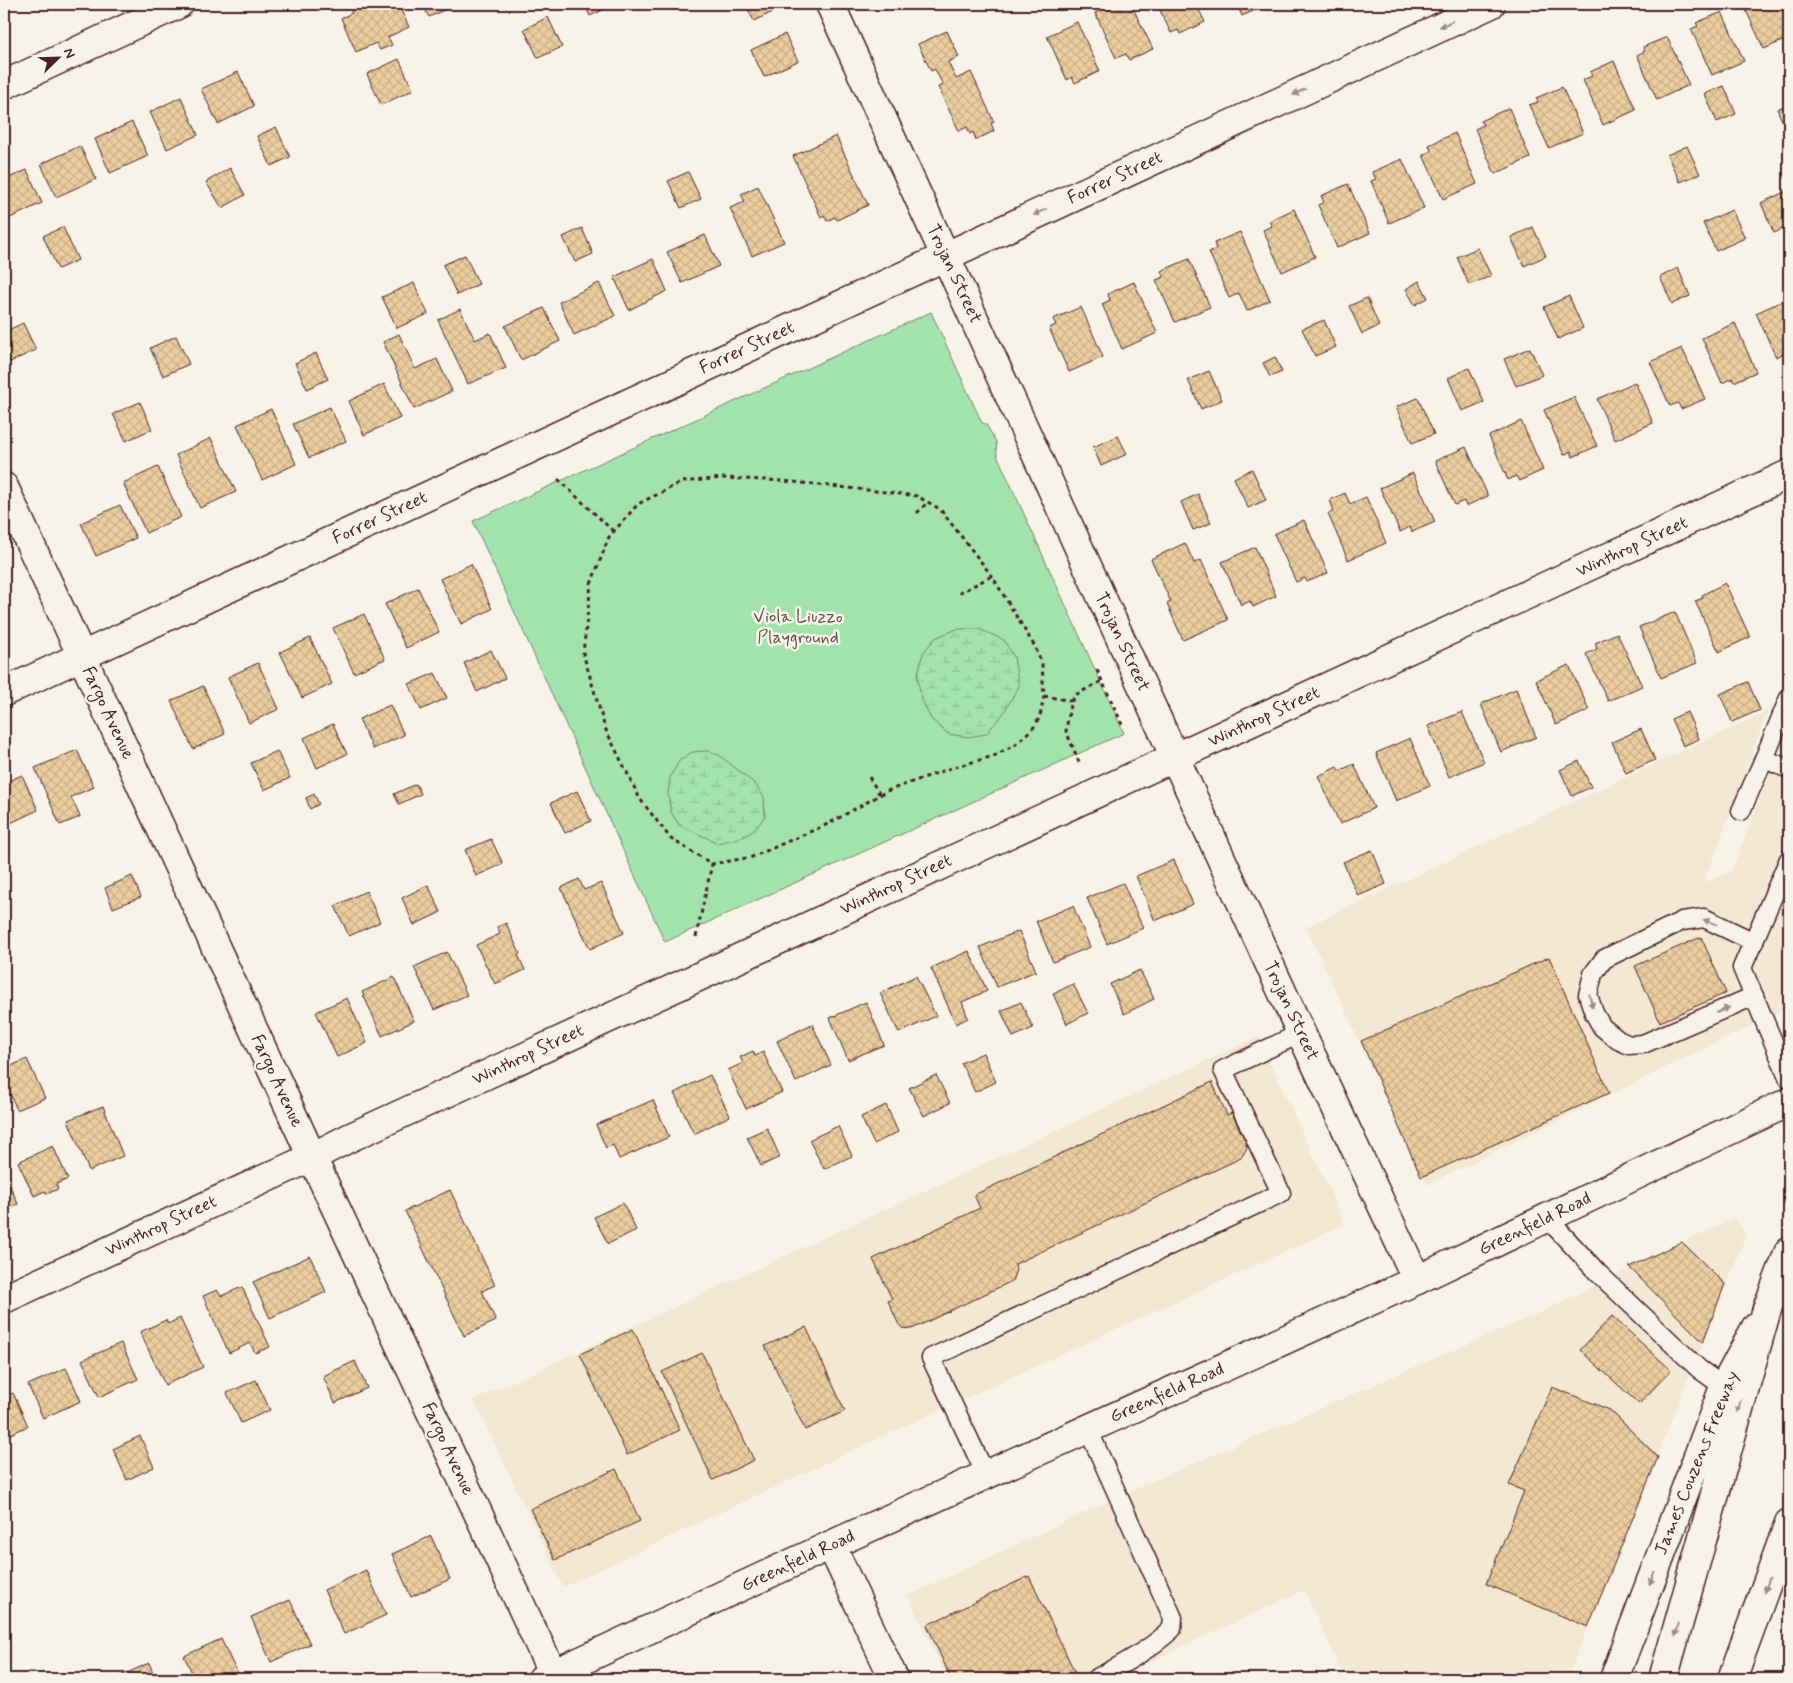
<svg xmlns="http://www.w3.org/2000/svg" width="1793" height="1683" font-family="Mynerve,sans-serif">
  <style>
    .built { fill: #f3e8d2 }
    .green { fill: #a2e3ac; stroke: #76816c }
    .wetland { fill: url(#wetland-marsh); stroke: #76816c }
    .building { fill: url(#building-cross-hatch); stroke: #4a1f2b }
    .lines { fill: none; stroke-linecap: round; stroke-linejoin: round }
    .lane-casing { stroke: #4a1f2b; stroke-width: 21 }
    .street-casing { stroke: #4a1f2b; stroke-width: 31 }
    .secondary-casing { stroke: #4a1f2b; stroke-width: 31 }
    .primary-casing { stroke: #4a1f2b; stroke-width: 31 }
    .highway-casing { stroke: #4a1f2b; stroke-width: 31 }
    .path { stroke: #4a1f2b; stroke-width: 3; stroke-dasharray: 4 4; stroke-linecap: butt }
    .lane { stroke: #f7f3e8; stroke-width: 18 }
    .street { stroke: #f7f3e8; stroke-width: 28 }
    .secondary { stroke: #f7f3e8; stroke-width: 28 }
    .primary { stroke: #f7f3e8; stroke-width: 28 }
    .highway { stroke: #f7f3e8; stroke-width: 28 }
    .oneway { fill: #a0898a }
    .labels { text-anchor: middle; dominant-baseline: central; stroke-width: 5; stroke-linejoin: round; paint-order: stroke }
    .street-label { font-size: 18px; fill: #4a1f2b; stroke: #f7f3e8 }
    .park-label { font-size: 18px; fill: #60504b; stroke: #f7f3e8 }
  </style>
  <defs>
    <pattern id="wetland-marsh" width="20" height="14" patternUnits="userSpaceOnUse" patternTransform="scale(1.25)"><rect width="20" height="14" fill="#a2e3ac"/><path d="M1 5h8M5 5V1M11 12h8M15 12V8" fill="none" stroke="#8dc294"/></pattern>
    <pattern id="building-cross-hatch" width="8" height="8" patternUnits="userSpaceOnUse" patternTransform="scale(1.25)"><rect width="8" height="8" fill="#ebcd9e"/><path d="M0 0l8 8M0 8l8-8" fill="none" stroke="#cbb088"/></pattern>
  </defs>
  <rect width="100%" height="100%" fill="#f7f3e8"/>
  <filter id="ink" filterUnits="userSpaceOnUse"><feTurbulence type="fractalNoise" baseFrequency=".02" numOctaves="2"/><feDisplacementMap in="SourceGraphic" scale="10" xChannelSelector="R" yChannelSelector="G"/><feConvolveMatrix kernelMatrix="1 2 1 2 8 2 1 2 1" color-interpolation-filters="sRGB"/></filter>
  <g filter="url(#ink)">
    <g class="built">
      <polygon points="1768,711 1704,883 1732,871 1770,772 1789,727 1789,1007 1427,1185 1306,927"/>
      <polygon points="1258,1037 1345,1224 883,1436 563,1587 474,1400"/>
      <polygon points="1734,1218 1746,1235 1567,1679 1345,1679 1304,1590 1113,1679 947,1679 908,1596 1128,1492 1537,1314"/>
    </g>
    <polygon class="green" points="931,312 982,423 986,424 996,442 997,455 1124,733 665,942 473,521"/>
    <g class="wetland">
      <polygon points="957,629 979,629 1004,640 1014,657 1019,686 1003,714 986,734 968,737 948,734 931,719 922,700 917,678 923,653 935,638"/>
      <polygon points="706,751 719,755 755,784 764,797 765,816 755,830 743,837 718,843 679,825 671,812 668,794 670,777 680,760 692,752"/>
    </g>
    <g class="building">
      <polygon points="354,4 398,4 409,27 388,37 392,45 380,50 376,43 356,52 341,18 352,13 349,6"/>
      <polygon points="422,4 457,4 429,17"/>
      <polygon points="585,4 608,4 609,7 590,16"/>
      <polygon points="639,4 652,4 641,9"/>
      <polygon points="745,4 782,4 783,7 754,21"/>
      <polygon points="1114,4 1131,4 1153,49 1129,60 1126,54 1116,58 1095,13"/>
      <polygon points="1157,4 1196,4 1205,22 1180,34 1178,30 1171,33"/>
      <polygon points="1233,4 1260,4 1262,7 1242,16 1238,7 1235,9"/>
      <polygon points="1748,4 1783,4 1789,17 1789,38 1764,49 1744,6"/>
      <polygon points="1722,12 1744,61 1712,75 1691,29 1698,26 1696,23"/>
      <polygon points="548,17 562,47 538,58 524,29"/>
      <polygon points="1077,22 1100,71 1075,83 1072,77 1067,80 1047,36"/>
      <polygon points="947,31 959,57 948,62 956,79 971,72 994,122 991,123 994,131 976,140 973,132 970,134 967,127 959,131 938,87 943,85 935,69 931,71 918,44"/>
      <polygon points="785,34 798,61 764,77 751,50"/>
      <polygon points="1667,37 1689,85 1657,100 1637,55 1645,51 1643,47"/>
      <polygon points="399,59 413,90 381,105 367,74"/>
      <polygon points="1614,61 1636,110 1603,125 1583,80 1592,76 1590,72"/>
      <polygon points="238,72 254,106 218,124 201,89"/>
      <polygon points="1724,86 1736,114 1717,122 1705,94"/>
      <polygon points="1562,87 1583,133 1549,148 1529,105 1538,102 1536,98"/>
      <polygon points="181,97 198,135 167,149 150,112"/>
      <polygon points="1789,104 1789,136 1777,109"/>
      <polygon points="1509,108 1530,158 1495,174 1475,129 1483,125 1480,121"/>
      <polygon points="132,122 148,156 110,173 95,139"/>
      <polygon points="276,127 290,157 271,166 257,136"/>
      <polygon points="1455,133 1477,184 1443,199 1423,155 1431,151 1429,145"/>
      <polygon points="836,136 868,205 837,220 835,217 827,221 824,215 821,217 793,156"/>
      <polygon points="80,146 96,179 56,197 41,164"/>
      <polygon points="1687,146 1700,174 1680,182 1667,155"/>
      <polygon points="1402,159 1424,208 1389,223 1371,181 1376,179 1372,172"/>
      <polygon points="230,168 245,195 222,208 206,182"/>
      <polygon points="27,170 42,203 4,221 4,180"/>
      <polygon points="688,172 701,199 681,208 668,181"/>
      <polygon points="1348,184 1370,233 1337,248 1318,205 1324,202 1321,196"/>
      <polygon points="758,186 784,242 752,256 730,208 745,202 741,194"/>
      <polygon points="1789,190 1789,226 1774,233 1761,203"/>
      <polygon points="1294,209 1315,257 1282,272 1263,230 1272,226 1269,221"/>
      <polygon points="1732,210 1745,238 1716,251 1703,223"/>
      <polygon points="63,227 78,260 58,269 43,236"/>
      <polygon points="1533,227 1546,256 1524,266 1511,237"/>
      <polygon points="582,228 593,254 575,262 563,237"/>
      <polygon points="1240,232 1270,300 1247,311 1239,293 1229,298 1209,252 1216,249 1214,243"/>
      <polygon points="705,235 719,266 682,283 667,252"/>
      <polygon points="1478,248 1491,276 1469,285 1457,257"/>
      <polygon points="465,255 479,284 457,295 443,265"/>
      <polygon points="653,259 667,291 629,310 614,277"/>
      <polygon points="1189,259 1210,307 1175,322 1156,280 1164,277 1161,271"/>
      <polygon points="1678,268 1690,296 1672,304 1660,277"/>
      <polygon points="1419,281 1428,298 1415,305 1406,289"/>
      <polygon points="1134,282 1157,333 1122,349 1102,304 1110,300 1108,294"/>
      <polygon points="414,283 428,314 397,328 382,297"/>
      <polygon points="599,283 615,316 574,335 559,302"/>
      <polygon points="1569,296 1583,328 1558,339 1544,307"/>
      <polygon points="1367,298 1379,326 1362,334 1349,306"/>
      <polygon points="1789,298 1789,357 1787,358 1785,353 1776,357 1756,313"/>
      <polygon points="1081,307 1103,357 1069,372 1049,328 1056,325 1053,319"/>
      <polygon points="544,308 560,341 521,360 505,326"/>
      <polygon points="460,309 475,340 490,333 506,368 468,384 438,320"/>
      <polygon points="1324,320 1336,347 1315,356 1302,329"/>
      <polygon points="23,323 36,350 8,363 4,354 4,332"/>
      <polygon points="1735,323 1756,372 1734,382 1732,378 1722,383 1702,338"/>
      <polygon points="399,334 415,369 437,359 452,391 414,409 383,342"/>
      <polygon points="176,336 189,364 163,376 150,348"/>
      <polygon points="1530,348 1542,375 1516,386 1504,359"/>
      <polygon points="1682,348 1705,399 1681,409 1678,403 1670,406 1650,362"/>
      <polygon points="316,353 328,379 307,389 295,363"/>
      <polygon points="1275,357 1282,372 1270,377 1263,363"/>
      <polygon points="1469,368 1484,402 1462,411 1448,378"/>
      <polygon points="1209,371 1222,400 1201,409 1188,380"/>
      <polygon points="1635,382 1653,423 1615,440 1597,399"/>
      <polygon points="384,384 400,418 364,435 349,401"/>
      <polygon points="1574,397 1597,446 1573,457 1571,451 1564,455 1544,410"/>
      <polygon points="1418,398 1434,434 1412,443 1396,407"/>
      <polygon points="140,402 152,429 126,441 113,414"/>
      <polygon points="330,407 346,441 309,458 293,424"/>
      <polygon points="271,409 296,464 262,480 237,425"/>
      <polygon points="1521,421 1543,470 1519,481 1516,476 1508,480 1489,436"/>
      <polygon points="1118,436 1127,454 1101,466 1093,447"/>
      <polygon points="211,438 236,492 200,508 176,455"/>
      <polygon points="1466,447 1488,496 1466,506 1464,501 1455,505 1435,461"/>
      <polygon points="158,467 181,517 146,533 123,483"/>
      <polygon points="1252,469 1266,500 1248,508 1234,478"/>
      <polygon points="1413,473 1435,522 1412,532 1410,527 1400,532 1380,488"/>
      <polygon points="1345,493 1350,504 1366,497 1386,543 1348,560 1328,514 1334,511 1330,500"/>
      <polygon points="1198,494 1211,523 1193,530 1181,502"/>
      <polygon points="120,505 136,538 96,556 81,523"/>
      <polygon points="1304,520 1328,573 1307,582 1305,578 1296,582 1274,534"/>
      <polygon points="1185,543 1194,563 1201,560 1228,620 1183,640 1167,604 1171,602 1151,559"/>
      <polygon points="1255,547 1276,596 1253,607 1250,601 1241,605 1222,562"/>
      <polygon points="471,564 492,609 461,624 440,579"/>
      <polygon points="1725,583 1750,637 1719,652 1695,601 1703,598 1702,595"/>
      <polygon points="418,588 439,632 406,648 385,604"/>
      <polygon points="1675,612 1697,663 1661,678 1639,627"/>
      <polygon points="364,614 385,659 354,673 333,628"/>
      <polygon points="1617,633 1642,686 1608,701 1586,654 1597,649 1595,643"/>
      <polygon points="310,638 332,684 302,698 280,652"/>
      <polygon points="491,650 505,678 477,692 464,663"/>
      <polygon points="258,663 279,709 249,723 228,677"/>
      <polygon points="1569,665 1589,710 1556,725 1536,680"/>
      <polygon points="435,673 447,698 421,710 409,684"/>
      <polygon points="1748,682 1760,710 1732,722 1720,694"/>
      <polygon points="203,686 225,734 193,749 171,701"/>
      <polygon points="1516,689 1536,737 1501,752 1481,704"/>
      <polygon points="390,705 404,735 373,749 359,719"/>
      <polygon points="1462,712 1484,762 1449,777 1428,726"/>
      <polygon points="1687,712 1699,739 1683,746 1671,719"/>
      <polygon points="333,724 347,754 317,768 304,738"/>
      <polygon points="1641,729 1655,760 1626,773 1612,742"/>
      <polygon points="1410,738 1430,786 1396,801 1376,753"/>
      <polygon points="77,750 94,787 71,797 80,817 60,825 35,768"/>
      <polygon points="277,751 290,778 264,790 251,763"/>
      <polygon points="1579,761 1591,787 1572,796 1560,770"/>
      <polygon points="1354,764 1374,808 1340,824 1318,776 1337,767 1339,771"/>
      <polygon points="22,775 38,810 4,826 4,783"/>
      <polygon points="416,784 421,794 399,804 394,794"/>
      <polygon points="577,791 591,821 565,833 551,803"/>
      <polygon points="314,794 319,804 310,809 306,798"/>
      <polygon points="491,839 503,864 476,876 465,850"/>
      <polygon points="1372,850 1386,884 1358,896 1343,862"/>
      <polygon points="1174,860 1193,904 1155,921 1136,876"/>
      <polygon points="132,876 141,897 113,908 105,888"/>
      <polygon points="579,879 584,890 601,883 624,933 590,949 561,888"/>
      <polygon points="1123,883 1143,928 1107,944 1087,898"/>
      <polygon points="428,885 441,912 414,925 402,898"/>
      <polygon points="366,891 380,922 349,936 335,906"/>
      <polygon points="1073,906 1090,947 1053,962 1036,921"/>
      <polygon points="506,923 520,954 518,955 525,970 495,984 476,945 500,934 497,927"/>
      <polygon points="1019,931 1036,971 997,987 980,947"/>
      <polygon points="1701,937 1726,993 1660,1022 1635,966"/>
      <polygon points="969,951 987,991 962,1002 968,1018 956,1024 931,968"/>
      <polygon points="447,952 467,995 434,1010 414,967"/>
      <polygon points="1549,957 1609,1093 1421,1177 1361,1041"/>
      <polygon points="1140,970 1154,999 1124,1014 1110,984"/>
      <polygon points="916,976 936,1016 899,1033 880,993"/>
      <polygon points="394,977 414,1021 382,1036 362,992"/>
      <polygon points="1073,984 1088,1013 1067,1024 1053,994"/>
      <polygon points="347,998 367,1043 337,1057 316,1012"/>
      <polygon points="866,1002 884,1045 848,1060 830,1018"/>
      <polygon points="1021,1002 1033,1028 1013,1037 1001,1011"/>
      <polygon points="812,1024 831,1065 796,1082 777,1041"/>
      <polygon points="753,1051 755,1056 763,1052 782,1092 746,1109 728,1070 743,1063 740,1057"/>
      <polygon points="983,1053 996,1082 975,1092 961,1063"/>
      <polygon points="27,1059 45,1098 17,1110 4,1079 4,1069"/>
      <polygon points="710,1075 730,1116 694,1134 674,1093"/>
      <polygon points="936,1075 950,1103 924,1116 909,1088"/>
      <polygon points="1212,1082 1227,1115 1232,1113 1246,1142 1247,1148 1241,1158 1015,1264 1016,1270 1012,1281 912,1329 902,1328 898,1323 888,1301 892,1299 873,1259 980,1208 974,1195"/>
      <polygon points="653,1100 669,1137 619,1159 613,1145 606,1148 596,1125"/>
      <polygon points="886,1105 898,1132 874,1144 861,1117"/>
      <polygon points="103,1106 123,1156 89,1171 68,1120"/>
      <polygon points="838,1126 852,1156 824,1169 809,1140"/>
      <polygon points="767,1128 780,1157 761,1166 747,1137"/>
      <polygon points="53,1146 68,1179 56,1184 58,1189 47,1194 45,1191 34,1196 18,1162"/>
      <polygon points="4,1172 18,1204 4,1210"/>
      <polygon points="450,1190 495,1285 482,1291 496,1321 464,1336 405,1211"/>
      <polygon points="623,1203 636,1230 608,1244 594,1217"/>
      <polygon points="1682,1242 1725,1284 1703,1342 1629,1267"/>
      <polygon points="310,1256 326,1292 270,1318 253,1282"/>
      <polygon points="242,1287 270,1347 255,1353 250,1343 229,1353 203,1296 217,1290 221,1296"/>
      <polygon points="1612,1316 1671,1370 1639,1404 1580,1350"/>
      <polygon points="180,1318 203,1367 165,1385 140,1332 166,1320 168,1324"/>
      <polygon points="806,1327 845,1411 805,1430 765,1346"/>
      <polygon points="633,1329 680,1430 627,1455 580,1354"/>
      <polygon points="121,1343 138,1379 99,1397 82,1360"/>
      <polygon points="702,1353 754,1460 713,1480 662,1372"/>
      <polygon points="355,1361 367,1388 335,1403 323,1376"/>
      <polygon points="66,1368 81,1401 43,1418 28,1385"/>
      <polygon points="256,1380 270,1410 241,1423 227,1393"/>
      <polygon points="1552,1387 1610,1410 1658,1457 1588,1627 1486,1584 1524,1491 1509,1485"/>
      <polygon points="13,1393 28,1426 4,1437 4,1397"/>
      <polygon points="140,1436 154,1467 127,1480 113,1449"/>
      <polygon points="616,1469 640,1521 555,1560 530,1509"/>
      <polygon points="431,1536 450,1579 411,1597 392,1554"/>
      <polygon points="366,1570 386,1615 344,1634 324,1590"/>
      <polygon points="1029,1576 1078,1679 951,1679 927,1625"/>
      <polygon points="290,1600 310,1644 271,1662 251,1617"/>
      <polygon points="221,1639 240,1679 195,1679 184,1656"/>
      <polygon points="149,1663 156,1679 114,1679"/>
      <polygon points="834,1671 837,1679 815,1679"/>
    </g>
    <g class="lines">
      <g class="lane-casing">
        <g id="lane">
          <polyline points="1764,759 1789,769"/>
          <polyline points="1741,811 1764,759 1789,698"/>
          <polyline points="1789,859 1742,968 1789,1079"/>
          <polyline points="1754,942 1704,918 1682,921 1604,959 1593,974 1588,995 1594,1013 1602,1027 1618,1040 1629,1045 1643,1044 1754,996"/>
          <polyline points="1547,1218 1598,1273 1699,1369 1724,1387"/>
          <path d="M1088,1429L1173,1618L1172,1629C1149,1650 1122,1665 1095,1679"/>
          <polyline points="986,1475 931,1358 1281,1193 1223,1070 1301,1033"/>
        </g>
      </g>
      <g class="street-casing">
        <g id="street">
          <polyline points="830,4 1301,1033 1417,1280"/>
          <polyline points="4,85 179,4"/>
          <polyline points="4,487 312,1157 553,1674"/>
          <polyline points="4,692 1491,4"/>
          <polyline points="4,1299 312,1157 349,1138 1789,474"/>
          <polyline points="831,1545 894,1679"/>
        </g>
      </g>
      <g class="secondary-casing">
        <g id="secondary">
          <polyline points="542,1679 831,1545 1417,1280 1789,1102"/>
          <polyline points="1614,1679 1724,1387 1756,1327"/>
        </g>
      </g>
      <g class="primary-casing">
        <polyline id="primary" points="1767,1309 1789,1251"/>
      </g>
      <g class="highway-casing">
        <g id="highway">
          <polyline points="1663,1679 1767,1309"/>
          <polyline points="1732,1679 1789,1523"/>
        </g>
      </g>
      <g class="path">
        <polyline points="558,479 613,531"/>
        <polyline points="917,513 928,502"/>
        <polyline points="959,593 992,576"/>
        <polyline points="1097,670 1122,724 1125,726"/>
        <polyline points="1044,696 1072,701"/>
        <polyline points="1079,762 1066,731 1070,705 1075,695 1102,681"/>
        <polyline points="869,777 880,795"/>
        <polyline points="696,937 712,864 671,839 640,799 605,728 583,653 591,584 609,537 638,504 682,482 723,478 784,481 885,492 917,496 940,509 992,576 1035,647 1042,664 1044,696 1040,716 1035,726 1016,744 994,756 951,768 887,791 828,824 752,857 712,864"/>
      </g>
      <use href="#lane" class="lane"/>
      <use href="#street" class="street"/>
      <use href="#secondary" class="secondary"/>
      <use href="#primary" class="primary"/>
      <use href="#highway" class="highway"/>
    </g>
    <defs><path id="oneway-solid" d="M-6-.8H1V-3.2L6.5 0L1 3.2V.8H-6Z" transform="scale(1.25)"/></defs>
    <g class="oneway">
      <use href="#oneway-solid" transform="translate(1446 24) rotate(155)"/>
      <use href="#oneway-solid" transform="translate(1299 92) rotate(155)"/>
      <use href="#oneway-solid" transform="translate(1040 212) rotate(155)"/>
      <use href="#oneway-solid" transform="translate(1710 922) rotate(-160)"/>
      <use href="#oneway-solid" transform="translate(1591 1001) rotate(75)"/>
      <use href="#oneway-solid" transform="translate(1723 1010) rotate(-24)"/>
      <use href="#oneway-solid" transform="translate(1739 1406) rotate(106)"/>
      <use href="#oneway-solid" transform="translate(1652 1578) rotate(111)"/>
      <use href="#oneway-solid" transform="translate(1767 1585) rotate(110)"/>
      <use href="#oneway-solid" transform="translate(1677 1630) rotate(105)"/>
    </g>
  </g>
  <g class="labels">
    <g class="street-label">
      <text transform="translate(1115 178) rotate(-25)">Forrer Street</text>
      <text transform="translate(954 274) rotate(65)">Trojan Street</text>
      <text transform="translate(747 348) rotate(-25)">Forrer Street</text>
      <text transform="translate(380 518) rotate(-25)">Forrer Street</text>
      <text transform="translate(1632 547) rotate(-25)">Winthrop Street</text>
      <text transform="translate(1122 642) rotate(65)">Trojan Street</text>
      <text transform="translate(108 713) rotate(65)">Fargo Avenue</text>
      <text transform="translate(1264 717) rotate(-25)">Winthrop Street</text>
      <text transform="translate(896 885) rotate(-25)">Winthrop Street</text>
      <text transform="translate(1291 1011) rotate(65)">Trojan Street</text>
      <text transform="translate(528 1055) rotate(-25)">Winthrop Street</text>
      <text transform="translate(277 1081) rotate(65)">Fargo Avenue</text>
      <text transform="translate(1535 1224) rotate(-26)">Greenfield Road</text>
      <text transform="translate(161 1226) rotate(-25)">Winthrop Street</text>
      <text transform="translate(1167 1393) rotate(-24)">Greenfield Road</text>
      <text transform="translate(448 1449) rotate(65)">Fargo Avenue</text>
      <text transform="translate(1697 1463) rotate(-68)">James Couzens Freeway</text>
      <text transform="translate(798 1561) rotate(-25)">Greenfield Road</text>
    </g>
    <g class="park-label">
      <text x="798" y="617">Viola Liuzzo<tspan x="798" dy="21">Playground</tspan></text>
    </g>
  </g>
  <rect width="1793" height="1683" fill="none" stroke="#f7f3e8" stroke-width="20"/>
  <rect x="10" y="10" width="1773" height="1663" fill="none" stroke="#4a1f2b" stroke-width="2" filter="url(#ink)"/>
  <g transform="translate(58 58) rotate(67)" stroke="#f7f3e8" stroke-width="4" paint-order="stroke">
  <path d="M0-4L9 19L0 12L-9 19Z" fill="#4a1f2b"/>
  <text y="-8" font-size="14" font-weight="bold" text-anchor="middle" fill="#4a1f2b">N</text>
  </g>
</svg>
